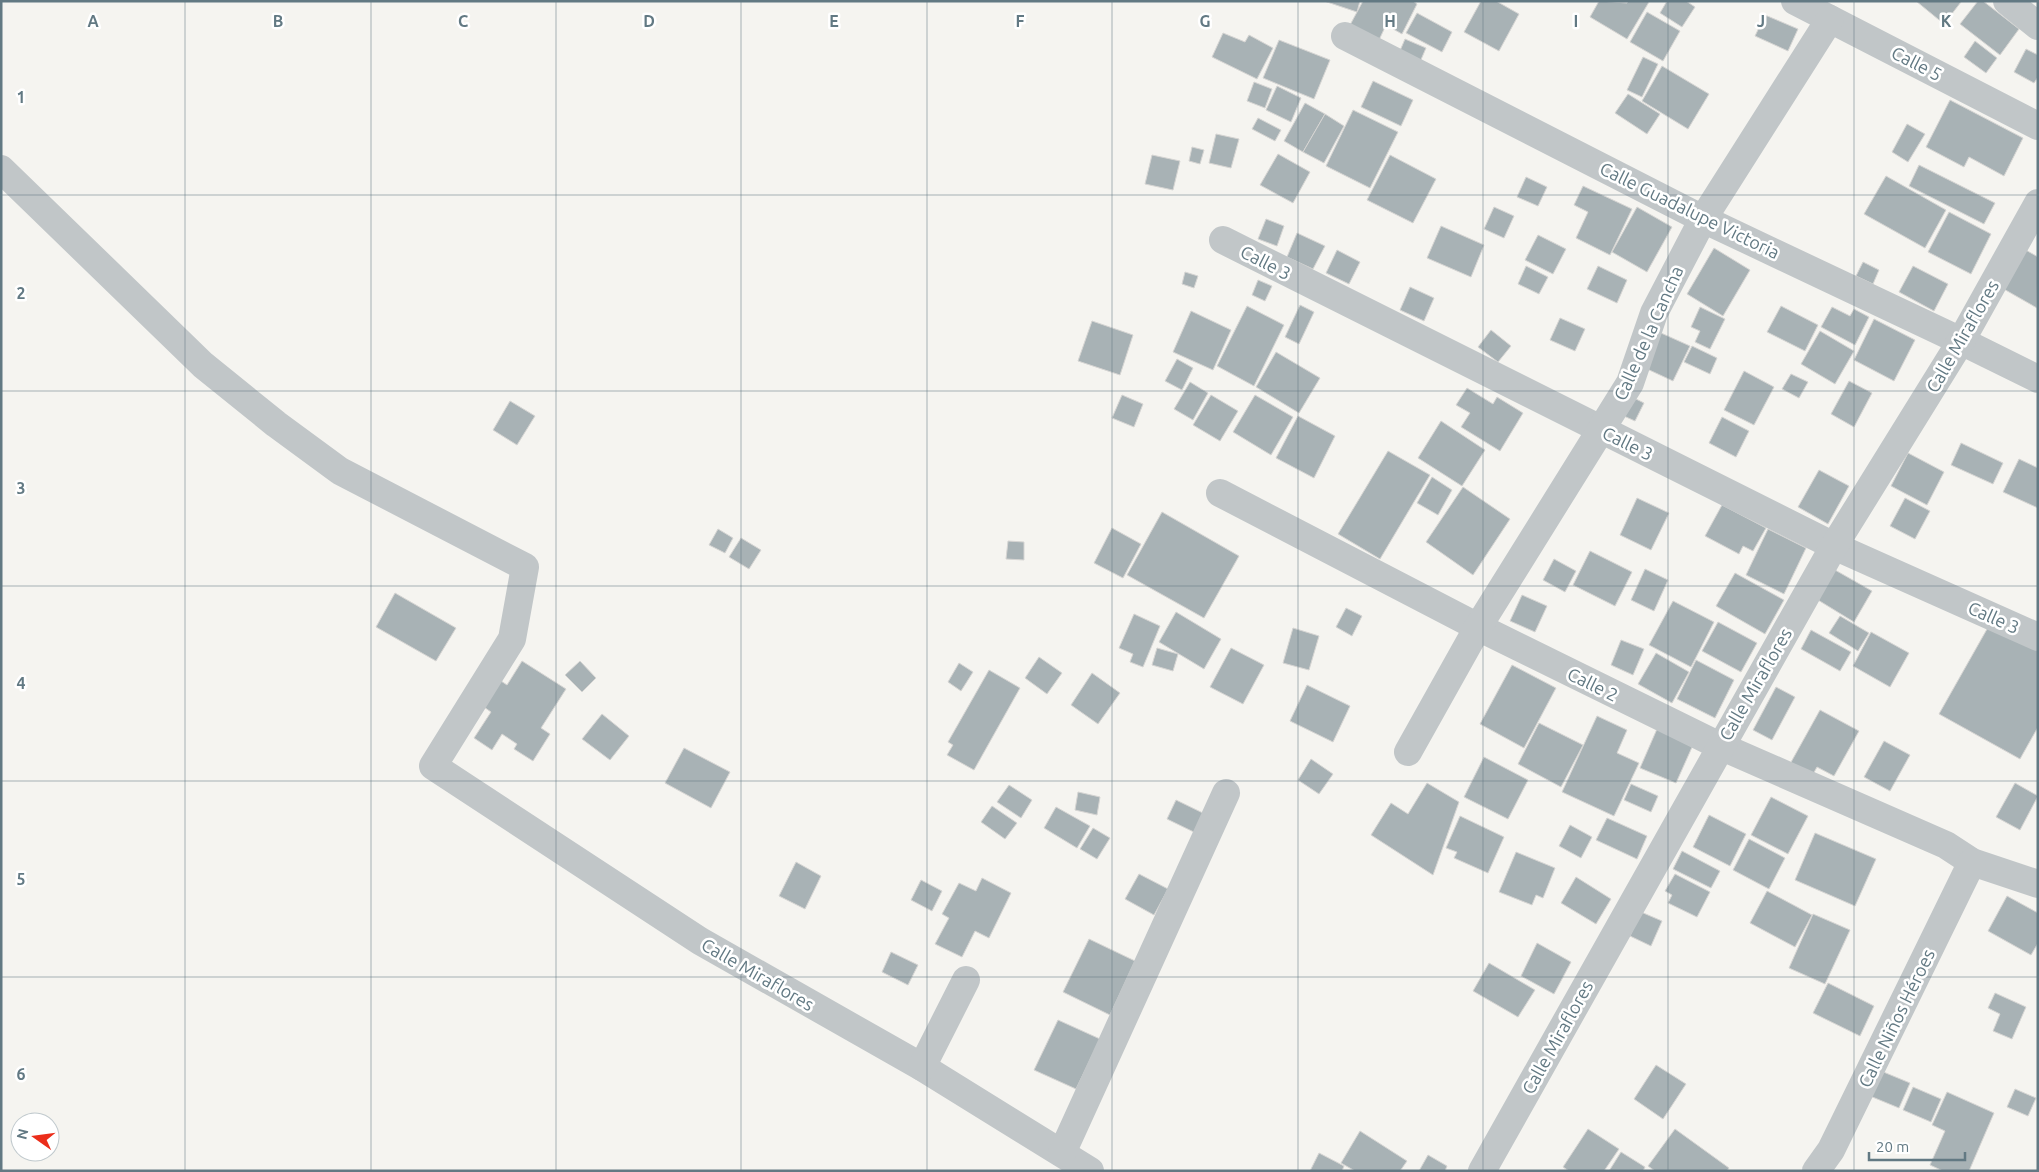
<svg xmlns="http://www.w3.org/2000/svg" width="2039" height="1172" font-family="Ubuntu,sans-serif">
  <style>
    .building { fill: #a8b2b5; stroke: #d6d5d3 }
    .lines { fill: none; stroke-linecap: round; stroke-linejoin: round }
    .minor { stroke: #c1c6c8; stroke-width: 28 }
    .grid { fill: none; stroke: #627983; stroke-width: 1; stroke-opacity: 0.55 }
    .labels { text-anchor: middle; dominant-baseline: central; stroke-width: 5; stroke-linejoin: round; paint-order: stroke }
    .street-label { font-size: 18px; fill: #627983; stroke: #fff }
    .grid-label { font-size: 16px; text-anchor: middle; font-weight: bold; fill: #627983; stroke: #fff; stroke-width: 5; stroke-linejoin: round; paint-order: stroke }
  </style>
  <rect width="100%" height="100%" fill="#f5f4f0"/>
  <g class="building">
    <polygon points="1324,1 1360,1 1357,12"/>
    <polygon points="1363,1 1413,1 1417,4 1402,34 1386,25 1379,40 1350,25"/>
    <polygon points="1481,1 1496,1 1519,14 1499,51 1464,32"/>
    <polygon points="1599,1 1627,3 1628,1 1647,1 1649,2 1627,39 1590,17"/>
    <polygon points="1667,1 1686,1 1695,7 1682,27 1660,13"/>
    <polygon points="1916,1 1960,1 1961,2 1944,24"/>
    <polygon points="1978,1 1983,1 2019,29 2000,55 1960,24"/>
    <polygon points="1647,12 1680,31 1663,61 1630,42"/>
    <polygon points="1417,13 1452,32 1442,52 1406,33"/>
    <polygon points="1765,15 1798,29 1788,51 1755,36"/>
    <polygon points="1223,33 1245,42 1249,35 1273,48 1257,79 1212,57"/>
    <polygon points="1405,39 1426,48 1420,62 1399,53"/>
    <polygon points="1279,40 1330,60 1314,99 1263,78"/>
    <polygon points="1975,41 1997,58 1986,73 1964,57"/>
    <polygon points="2026,49 2038,55 2038,77 2034,83 2014,72"/>
    <polygon points="1643,57 1658,64 1642,97 1627,90"/>
    <polygon points="1662,66 1709,94 1688,129 1642,101"/>
    <polygon points="1373,81 1413,100 1401,126 1361,107"/>
    <polygon points="1254,82 1272,89 1265,108 1247,101"/>
    <polygon points="1277,86 1301,98 1291,122 1266,110"/>
    <polygon points="1628,94 1660,114 1647,134 1615,113"/>
    <polygon points="1950,100 2023,138 2004,176 1969,157 1964,167 1926,147"/>
    <polygon points="1305,103 1325,114 1303,152 1284,141"/>
    <polygon points="1353,110 1398,132 1370,188 1326,166"/>
    <polygon points="1325,114 1344,126 1324,163 1303,152"/>
    <polygon points="1258,118 1281,130 1275,141 1252,129"/>
    <polygon points="1907,124 1925,134 1908,162 1892,152"/>
    <polygon points="1216,134 1239,139 1231,168 1209,163"/>
    <polygon points="1192,147 1204,150 1200,164 1189,161"/>
    <polygon points="1278,154 1310,172 1293,203 1260,185"/>
    <polygon points="1152,155 1180,161 1173,190 1145,184"/>
    <polygon points="1390,155 1436,179 1413,223 1367,200"/>
    <polygon points="1919,165 1995,203 1984,224 1909,186"/>
    <polygon points="1886,176 1946,210 1925,248 1864,214"/>
    <polygon points="1526,177 1547,187 1538,206 1517,197"/>
    <polygon points="1583,186 1632,209 1610,255 1576,238 1588,212 1574,205"/>
    <polygon points="1494,207 1514,216 1504,238 1484,229"/>
    <polygon points="1637,207 1672,227 1647,272 1612,252"/>
    <polygon points="1949,212 1991,234 1971,274 1928,252"/>
    <polygon points="1266,219 1284,226 1277,246 1258,239"/>
    <polygon points="1441,226 1484,245 1471,277 1427,258"/>
    <polygon points="1297,233 1325,246 1313,269 1287,257"/>
    <polygon points="1538,235 1566,249 1553,274 1525,260"/>
    <polygon points="1714,248 1750,270 1723,316 1687,294"/>
    <polygon points="2024,249 2038,257 2037,308 2002,288"/>
    <polygon points="1337,250 1360,262 1349,284 1326,273"/>
    <polygon points="1863,262 1879,270 1873,284 1856,276"/>
    <polygon points="1526,266 1548,277 1539,294 1518,284"/>
    <polygon points="1598,266 1627,280 1617,303 1587,289"/>
    <polygon points="1913,266 1948,284 1934,311 1899,292"/>
    <polygon points="1185,272 1198,276 1194,288 1182,284"/>
    <polygon points="1258,280 1272,286 1265,301 1252,295"/>
    <polygon points="1410,287 1434,298 1424,321 1400,310"/>
    <polygon points="1300,305 1314,312 1299,344 1285,337"/>
    <polygon points="1247,306 1284,325 1254,386 1217,366"/>
    <polygon points="1781,306 1818,325 1805,351 1767,332"/>
    <polygon points="1700,307 1725,319 1710,349 1695,342 1700,331 1691,327"/>
    <polygon points="1832,307 1850,316 1854,309 1869,317 1855,345 1821,327"/>
    <polygon points="1191,311 1231,330 1213,370 1173,352"/>
    <polygon points="1560,318 1585,329 1575,351 1550,340"/>
    <polygon points="1874,319 1915,340 1894,381 1854,360"/>
    <polygon points="1092,321 1133,335 1120,375 1078,361"/>
    <polygon points="1491,330 1511,346 1498,362 1478,347"/>
    <polygon points="1820,331 1854,351 1835,384 1801,364"/>
    <polygon points="1661,333 1690,346 1673,381 1645,368"/>
    <polygon points="1692,346 1717,358 1710,374 1684,362"/>
    <polygon points="1276,352 1320,378 1299,413 1256,387"/>
    <polygon points="1177,359 1193,368 1182,390 1165,381"/>
    <polygon points="1744,371 1774,387 1754,425 1724,410"/>
    <polygon points="1791,374 1808,382 1799,398 1782,389"/>
    <polygon points="1849,381 1872,393 1854,427 1831,414"/>
    <polygon points="1190,382 1208,393 1193,420 1174,409"/>
    <polygon points="1467,388 1493,404 1497,397 1523,413 1500,451 1461,427 1470,413 1456,405"/>
    <polygon points="1624,393 1644,403 1635,421 1615,412"/>
    <polygon points="1122,395 1143,404 1134,427 1112,418"/>
    <polygon points="1211,395 1238,411 1220,441 1193,425"/>
    <polygon points="1255,395 1293,417 1271,455 1233,432"/>
    <polygon points="510,401 535,416 517,445 493,430"/>
    <polygon points="1298,416 1335,436 1314,478 1276,458"/>
    <polygon points="1722,417 1749,431 1736,457 1709,443"/>
    <polygon points="1441,421 1485,450 1462,486 1418,458"/>
    <polygon points="1961,443 2003,463 1993,484 1951,465"/>
    <polygon points="1388,451 1430,475 1380,559 1338,534"/>
    <polygon points="1908,453 1944,472 1927,505 1891,486"/>
    <polygon points="2019,459 2038,468 2038,508 2003,492"/>
    <polygon points="1819,470 1849,486 1828,524 1798,507"/>
    <polygon points="1432,477 1452,490 1438,515 1417,503"/>
    <polygon points="1463,487 1510,519 1473,575 1426,542"/>
    <polygon points="1637,498 1669,513 1651,550 1620,535"/>
    <polygon points="1905,498 1930,511 1915,539 1890,526"/>
    <polygon points="1722,505 1766,528 1753,551 1743,546 1739,554 1705,536"/>
    <polygon points="1162,512 1239,556 1204,618 1127,575"/>
    <polygon points="1112,528 1141,544 1123,578 1094,563"/>
    <polygon points="718,529 733,538 725,553 709,545"/>
    <polygon points="1768,529 1806,548 1784,594 1746,575"/>
    <polygon points="741,538 761,550 749,569 729,557"/>
    <polygon points="1008,541 1024,542 1024,560 1006,559"/>
    <polygon points="1590,551 1632,572 1615,606 1573,585"/>
    <polygon points="1554,559 1576,571 1565,592 1543,580"/>
    <polygon points="1645,569 1668,580 1654,611 1631,600"/>
    <polygon points="1835,570 1872,591 1854,622 1818,600"/>
    <polygon points="1735,573 1784,600 1765,634 1716,606"/>
    <polygon points="395,593 456,628 436,661 376,627"/>
    <polygon points="1522,595 1547,606 1535,632 1510,621"/>
    <polygon points="1673,601 1714,622 1691,667 1649,645"/>
    <polygon points="1346,608 1362,616 1352,636 1336,627"/>
    <polygon points="1176,612 1221,639 1204,669 1159,642"/>
    <polygon points="1134,614 1160,626 1143,667 1130,662 1133,654 1119,648"/>
    <polygon points="1840,616 1869,633 1858,651 1829,633"/>
    <polygon points="1718,622 1757,643 1741,672 1702,651"/>
    <polygon points="1991,622 2038,649 2038,727 2020,759 1939,714"/>
    <polygon points="1293,628 1319,636 1309,670 1283,663"/>
    <polygon points="1811,630 1851,652 1840,671 1801,649"/>
    <polygon points="1871,632 1909,653 1890,687 1853,666"/>
    <polygon points="1621,640 1644,649 1633,675 1611,665"/>
    <polygon points="1157,648 1178,654 1173,671 1152,665"/>
    <polygon points="1231,648 1264,665 1243,704 1210,687"/>
    <polygon points="1656,653 1689,672 1672,703 1638,684"/>
    <polygon points="1039,657 1062,673 1047,694 1025,678"/>
    <polygon points="1696,660 1734,680 1715,718 1677,699"/>
    <polygon points="522,661 566,689 541,728 550,734 533,761 514,749 517,744 502,734 492,750 474,738 491,712 484,707 501,681 507,685"/>
    <polygon points="580,661 596,678 582,692 565,675"/>
    <polygon points="959,663 973,672 961,691 948,682"/>
    <polygon points="1512,665 1556,688 1524,748 1480,724"/>
    <polygon points="989,670 1020,688 974,770 947,755 953,745 948,742"/>
    <polygon points="1092,673 1120,693 1098,724 1071,705"/>
    <polygon points="1307,685 1350,706 1333,742 1290,721"/>
    <polygon points="1776,687 1795,697 1772,740 1753,730"/>
    <polygon points="1820,710 1859,731 1834,776 1817,767 1812,776 1790,764"/>
    <polygon points="602,714 629,736 610,760 582,739"/>
    <polygon points="1597,716 1627,730 1617,753 1639,763 1614,816 1562,792"/>
    <polygon points="1539,723 1583,745 1561,787 1518,764"/>
    <polygon points="1657,729 1693,745 1676,783 1640,768"/>
    <polygon points="1884,741 1910,755 1890,791 1864,777"/>
    <polygon points="684,748 730,772 711,808 665,783"/>
    <polygon points="1484,757 1528,780 1508,819 1464,797"/>
    <polygon points="1311,759 1333,774 1319,794 1298,780"/>
    <polygon points="1427,783 1459,802 1433,875 1371,835 1391,803 1408,814"/>
    <polygon points="2015,783 2038,796 2020,830 1996,817"/>
    <polygon points="1631,784 1658,796 1651,812 1624,800"/>
    <polygon points="1009,785 1032,800 1021,818 997,802"/>
    <polygon points="1078,792 1100,797 1097,815 1075,810"/>
    <polygon points="1771,797 1808,816 1788,854 1751,835"/>
    <polygon points="1176,800 1209,816 1200,835 1167,819"/>
    <polygon points="992,806 1017,823 1005,839 981,822"/>
    <polygon points="1056,807 1090,826 1077,848 1044,828"/>
    <polygon points="1709,815 1746,834 1730,866 1693,847"/>
    <polygon points="1460,816 1504,837 1488,873 1454,858 1457,852 1446,848"/>
    <polygon points="1607,818 1647,836 1637,859 1596,840"/>
    <polygon points="1570,825 1592,837 1581,858 1559,846"/>
    <polygon points="1093,828 1110,838 1097,859 1080,849"/>
    <polygon points="1815,833 1876,859 1855,906 1795,880"/>
    <polygon points="1749,839 1785,858 1769,889 1733,870"/>
    <polygon points="1682,851 1720,871 1711,888 1673,869"/>
    <polygon points="1516,852 1555,868 1543,898 1536,895 1532,905 1499,892"/>
    <polygon points="796,862 821,876 805,909 779,896"/>
    <polygon points="1139,874 1168,889 1154,915 1125,899"/>
    <polygon points="1675,874 1710,892 1697,917 1668,903 1672,895 1665,891"/>
    <polygon points="1576,877 1611,899 1596,924 1561,903"/>
    <polygon points="982,878 1011,893 989,938 975,931 962,957 935,944 949,918 942,914 959,883 976,891"/>
    <polygon points="921,880 942,891 932,911 911,900"/>
    <polygon points="1767,891 1812,915 1795,947 1750,923"/>
    <polygon points="2007,896 2038,913 2038,943 2031,955 1988,931"/>
    <polygon points="1641,912 1662,921 1651,946 1630,936"/>
    <polygon points="1813,914 1850,930 1825,984 1789,968"/>
    <polygon points="1089,939 1135,961 1110,1015 1063,992"/>
    <polygon points="1537,943 1571,962 1554,994 1521,976"/>
    <polygon points="891,952 918,965 908,985 882,972"/>
    <polygon points="1489,963 1535,990 1518,1017 1473,991"/>
    <polygon points="1828,983 1874,1006 1860,1036 1813,1013"/>
    <polygon points="1995,993 2026,1007 2012,1039 1993,1031 2000,1014 1988,1008"/>
    <polygon points="1058,1020 1100,1039 1076,1089 1034,1070"/>
    <polygon points="1656,1065 1686,1084 1663,1119 1634,1099"/>
    <polygon points="1881,1071 1910,1083 1899,1108 1870,1096"/>
    <polygon points="1913,1087 1941,1099 1931,1122 1903,1110"/>
    <polygon points="2015,1089 2036,1098 2028,1116 2007,1107"/>
    <polygon points="1947,1092 1994,1113 1969,1171 1943,1171 1930,1165 1945,1131 1932,1125"/>
    <polygon points="1588,1129 1619,1149 1604,1171 1569,1171 1563,1167"/>
    <polygon points="1675,1129 1729,1168 1727,1171 1655,1171 1648,1166"/>
    <polygon points="1360,1131 1407,1161 1400,1171 1355,1171 1341,1163"/>
    <polygon points="1621,1152 1645,1167 1643,1171 1609,1171"/>
    <polygon points="1319,1153 1344,1166 1342,1171 1310,1171"/>
    <polygon points="1428,1155 1447,1166 1445,1171 1419,1171"/>
  </g>
  <g class="lines">
    <g class="minor">
      <polyline points="1795,1 2038,126"/>
      <polyline points="2007,1 2038,26"/>
      <polyline points="1345,36 1703,219 1961,341 2038,379"/>
      <polyline points="1,169 203,365 276,424 340,471 525,567 512,639 433,766 700,941 922,1067 1090,1171"/>
      <polyline points="1223,240 1834,546 2038,637"/>
      <polyline points="1220,493 1478,627 1720,746 1946,845 1972,862 2038,884"/>
      <polyline points="1408,752 1478,627 1630,383 1654,313 1703,219 1830,19"/>
      <polyline points="922,1067 966,980"/>
      <polyline points="1062,1153 1226,793"/>
      <polyline points="1482,1171 1834,546 1961,341 2038,203"/>
      <polyline points="1816,1171 1831,1150 1972,862"/>
    </g>
  </g>
  <path class="grid" d="M185,1V1171M371,1V1171M556,1V1171M741,1V1171M927,1V1171M1112,1V1171M1298,1V1171M1483,1V1171M1668,1V1171M1854,1V1171M1,195H2038M1,391H2038M1,586H2038M1,781H2038M1,977H2038"/>
  <g class="labels">
    <g class="street-label">
      <text transform="translate(1917 63) rotate(27)">Calle 5</text>
      <text transform="translate(1690 210) rotate(26)">Calle Guadalupe Victoria</text>
      <text transform="translate(1266 262) rotate(27)">Calle 3</text>
      <text transform="translate(1648 333) rotate(-66)">Calle de la Cancha</text>
      <text transform="translate(1962 336) rotate(-60)">Calle Miraflores</text>
      <text transform="translate(1628 443) rotate(26)">Calle 3</text>
      <text transform="translate(1994 617) rotate(24)">Calle 3</text>
      <text transform="translate(1593 684) rotate(26)">Calle 2</text>
      <text transform="translate(1755 684) rotate(-60)">Calle Miraflores</text>
      <text transform="translate(758 974) rotate(30)">Calle Miraflores</text>
      <text transform="translate(1896 1018) rotate(-64)">Calle Niños Héroes</text>
      <text transform="translate(1557 1037) rotate(-61)">Calle Miraflores</text>
    </g>
  </g>
  <g class="grid-label">
    <text x="93" y="27">A</text>
    <text x="278" y="27">B</text>
    <text x="463" y="27">C</text>
    <text x="649" y="27">D</text>
    <text x="834" y="27">E</text>
    <text x="1020" y="27">F</text>
    <text x="1205" y="27">G</text>
    <text x="1390" y="27">H</text>
    <text x="1576" y="27">I</text>
    <text x="1761" y="27">J</text>
    <text x="1946" y="27">K</text>
    <text x="21" y="103">1</text>
    <text x="21" y="299">2</text>
    <text x="21" y="494">3</text>
    <text x="21" y="689">4</text>
    <text x="21" y="885">5</text>
    <text x="21" y="1080">6</text>
  </g>
  <rect width="2039" height="1172" fill="none" stroke="#627983" stroke-width="5"/>
  <g transform="translate(35 1137) rotate(284)"><circle r="24" fill="#ffffff" stroke="#c0c9cd"/>
  <path d="M0-4L9 19L0 12L-9 19Z" fill="#eb2d1a"/>
  <text y="-8" font-size="14" font-weight="bold" text-anchor="middle" fill="#627983">N</text>
  </g>
  <path d="M1869 1152v8h96v-8" fill="none" stroke="#627983" stroke-width="2.5"/>
  <text x="1876" y="1152" font-size="15" fill="#627983" stroke="#ffffff" stroke-width="4" paint-order="stroke">20 m</text>
</svg>
